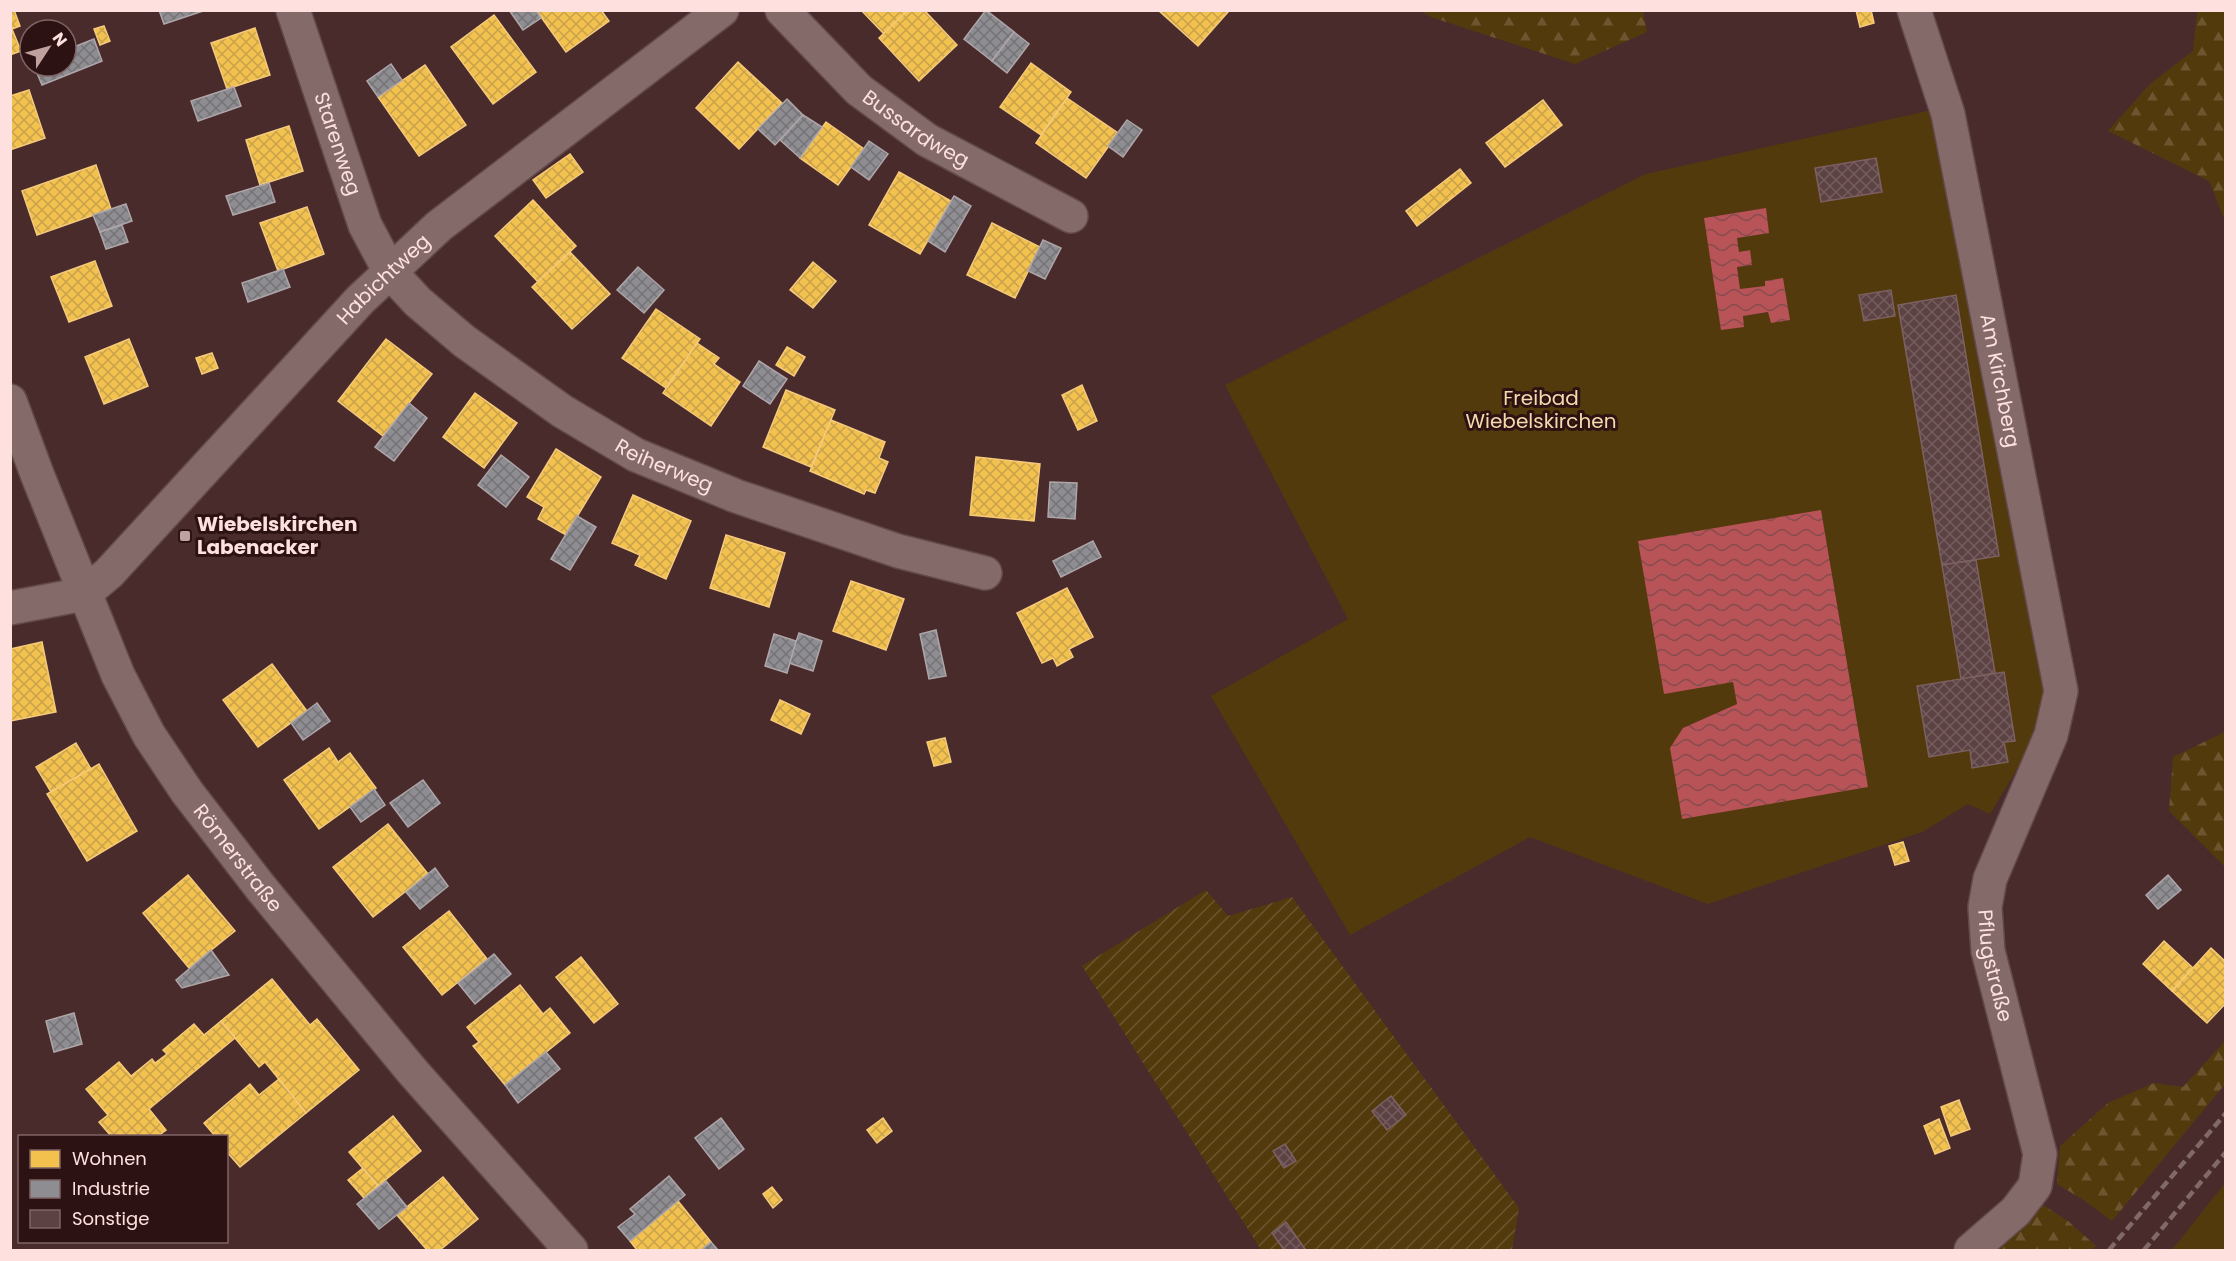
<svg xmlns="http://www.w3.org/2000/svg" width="2236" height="1261" font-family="Poppins,sans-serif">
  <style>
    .green { fill: #533a0c; fill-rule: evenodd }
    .forest { fill: url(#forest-firs) }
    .garden { fill: url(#garden-furrows) }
    .water { fill: url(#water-waves) }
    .homes { fill: url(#homes-cross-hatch); stroke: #f6ca7a; stroke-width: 1.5 }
    .industry { fill: url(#industry-cross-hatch); stroke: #afa6a9; stroke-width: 1.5 }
    .building { fill: url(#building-cross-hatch); stroke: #7c6162; stroke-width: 1.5 }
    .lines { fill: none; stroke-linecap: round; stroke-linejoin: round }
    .street-casing { stroke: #62494a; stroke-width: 36 }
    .street { stroke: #846b6a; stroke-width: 33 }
    .rail { stroke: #806968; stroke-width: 4.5; stroke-dasharray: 9 4.5; stroke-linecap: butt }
    .poi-dot { fill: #bfa1a0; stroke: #2c1213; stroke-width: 2 }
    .labels { text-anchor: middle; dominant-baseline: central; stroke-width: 6; stroke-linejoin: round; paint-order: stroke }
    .street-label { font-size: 20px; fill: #fee0df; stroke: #2c1213 }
    .park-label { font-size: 20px; fill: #f6daac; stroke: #2c1213 }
    .poi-label { font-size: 20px; font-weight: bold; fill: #fee0df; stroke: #2c1213; text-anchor: start }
  </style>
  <defs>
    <pattern id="forest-firs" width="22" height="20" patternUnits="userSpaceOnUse" patternTransform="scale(1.5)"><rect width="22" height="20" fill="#533a0c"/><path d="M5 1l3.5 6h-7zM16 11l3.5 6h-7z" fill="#6d562f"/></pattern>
    <pattern id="garden-furrows" width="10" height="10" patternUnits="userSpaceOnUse" patternTransform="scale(1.5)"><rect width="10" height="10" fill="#533a0c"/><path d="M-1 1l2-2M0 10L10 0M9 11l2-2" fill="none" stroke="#6d562f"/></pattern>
    <pattern id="water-waves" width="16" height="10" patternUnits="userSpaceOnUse" patternTransform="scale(1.5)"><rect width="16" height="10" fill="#b85357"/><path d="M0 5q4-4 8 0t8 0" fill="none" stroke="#874c4e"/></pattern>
    <pattern id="homes-cross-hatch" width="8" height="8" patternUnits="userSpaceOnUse" patternTransform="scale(1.5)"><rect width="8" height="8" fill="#f2c14e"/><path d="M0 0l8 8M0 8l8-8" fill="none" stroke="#c8a24b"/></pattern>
    <pattern id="industry-cross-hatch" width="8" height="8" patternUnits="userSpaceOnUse" patternTransform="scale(1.5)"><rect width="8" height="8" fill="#8d8d92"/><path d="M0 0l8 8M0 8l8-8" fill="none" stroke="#767376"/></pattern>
    <pattern id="building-cross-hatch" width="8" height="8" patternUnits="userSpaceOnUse" patternTransform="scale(1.5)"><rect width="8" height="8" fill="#5c4243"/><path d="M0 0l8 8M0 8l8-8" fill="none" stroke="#745d5e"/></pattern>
  </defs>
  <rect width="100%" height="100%" fill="#492b2c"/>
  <g class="green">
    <path d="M1936,109L2049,689L2037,736L1990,814L1968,804L1922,832L1708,904L1530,837L1350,935L1211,696L1348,619L1225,385L1646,174ZM1766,208L1737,237L1739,252L1752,265L1737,267L1740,290L1766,286L1769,312L1743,316L1704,218ZM1821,511L1868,787L1683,728L1737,704L1733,682Z"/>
    <polygon points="2225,1183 2225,1250 2172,1250"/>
  </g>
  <g class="forest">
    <polygon points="1420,11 1643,11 1647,32 1575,64 1431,17"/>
    <polygon points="2197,11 2225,11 2225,221 2209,181 2108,131 2150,84 2193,51"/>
    <polygon points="2225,732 2225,867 2169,811 2173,757"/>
    <polygon points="2225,1041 2225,1084 2112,1221 2085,1201 2057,1184 2060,1146 2108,1103 2154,1083 2183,1087"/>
    <polygon points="2043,1205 2068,1221 2096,1246 2092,1250 1994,1250"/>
  </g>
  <polygon class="garden" points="1206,890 1228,916 1292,897 1519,1208 1512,1250 1261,1250 1082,966"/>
  <g class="water">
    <polygon points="1766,208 1769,233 1737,238 1739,252 1750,250 1752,265 1737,267 1740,289 1765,286 1765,281 1783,278 1790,320 1771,323 1768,312 1743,316 1744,327 1721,330 1704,218"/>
    <polygon points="1821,510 1868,787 1682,819 1670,748 1683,728 1737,704 1733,682 1664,694 1638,541"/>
  </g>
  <g class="homes">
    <polygon points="10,10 14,10 20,26 12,29 21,51 10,55"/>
    <polygon points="536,10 601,10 609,21 566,52"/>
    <polygon points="861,10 908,10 884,34"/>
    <polygon points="908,10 924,10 957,45 919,81 879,38"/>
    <polygon points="1158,10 1226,10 1228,12 1198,46"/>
    <polygon points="1856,10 1871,10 1874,23 1860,27"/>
    <polygon points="494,15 536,72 493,104 451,47"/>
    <polygon points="104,26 110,41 100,45 94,29"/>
    <polygon points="255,28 270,75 227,89 211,43"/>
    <polygon points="738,62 782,103 739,149 696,108"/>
    <polygon points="1031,63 1071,92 1041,135 1000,107"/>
    <polygon points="425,65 466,125 419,156 378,97"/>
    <polygon points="29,90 45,138 10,150 10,96"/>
    <polygon points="1067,98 1118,133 1086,178 1036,143"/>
    <polygon points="1543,100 1562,125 1505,167 1486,143"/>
    <polygon points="826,122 864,149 838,185 800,158"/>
    <polygon points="289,126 303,171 260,185 246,140"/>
    <polygon points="570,154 583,172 546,198 533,180"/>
    <polygon points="96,165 111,209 37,235 22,191"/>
    <polygon points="1460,169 1471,183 1417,226 1406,211"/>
    <polygon points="899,172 951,201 920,254 869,225"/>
    <polygon points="533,200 576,246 538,282 495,236"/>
    <polygon points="307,207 324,254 278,271 260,223"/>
    <polygon points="992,223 1040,247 1015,298 967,275"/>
    <polygon points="570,252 610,294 572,329 532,287"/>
    <polygon points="95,261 112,306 69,322 51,277"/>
    <polygon points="813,262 836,281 813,308 790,290"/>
    <polygon points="656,309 700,339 666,388 622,358"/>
    <polygon points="129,339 148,386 104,404 85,357"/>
    <polygon points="386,339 432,374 383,436 338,401"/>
    <polygon points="697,343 719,358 714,364 740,382 711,426 663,393"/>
    <polygon points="787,347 805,357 794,376 776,365"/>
    <polygon points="212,353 218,368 202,374 196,358"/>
    <polygon points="1082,385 1097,421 1078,430 1062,395"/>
    <polygon points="786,390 835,410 811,467 763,447"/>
    <polygon points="475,393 517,423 484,468 443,437"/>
    <polygon points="831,420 885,442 879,458 888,462 875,493 866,490 864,494 810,471"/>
    <polygon points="556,449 601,477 566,535 538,519 544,507 527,497"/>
    <polygon points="976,457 1040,464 1034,521 970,515"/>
    <polygon points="633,495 691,521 666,579 635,565 640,555 612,543"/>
    <polygon points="726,535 785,553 769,607 710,588"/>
    <polygon points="851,581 904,599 886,650 833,631"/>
    <polygon points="1067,588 1093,637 1069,649 1073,657 1057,666 1053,658 1042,663 1017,613"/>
    <polygon points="42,642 56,712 10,721 10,649"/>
    <polygon points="272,664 307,711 258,747 223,700"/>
    <polygon points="780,700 810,714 801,734 771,720"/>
    <polygon points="945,738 951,762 934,766 927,742"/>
    <polygon points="76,743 91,769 51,792 36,767"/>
    <polygon points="329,748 338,762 350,753 376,788 319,829 284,780"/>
    <polygon points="99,764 137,831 87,861 47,794"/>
    <polygon points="388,824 428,874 373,917 333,867"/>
    <polygon points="1903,842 1909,861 1895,865 1889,846"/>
    <polygon points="188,875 235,931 189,968 143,913"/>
    <polygon points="449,911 487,959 442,995 403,947"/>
    <polygon points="2164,941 2193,968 2172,991 2143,964"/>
    <polygon points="2211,948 2226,962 2226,1003 2207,1023 2172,991"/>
    <polygon points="581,957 618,1004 594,1023 556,977"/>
    <polygon points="272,979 310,1025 317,1019 359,1070 306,1113 265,1062 259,1067 221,1021"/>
    <polygon points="520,985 543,1014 550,1008 570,1033 505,1085 473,1046 479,1042 467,1027"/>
    <polygon points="221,1021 235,1038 149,1109 166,1130 158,1136 111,1136 99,1122 108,1115 86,1089 119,1062 131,1076 152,1059 155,1063 167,1054 163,1050 194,1024 204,1035"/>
    <polygon points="279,1079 306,1113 240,1167 226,1151 226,1136 215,1136 204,1123 250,1084 259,1095"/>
    <polygon points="1959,1100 1970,1129 1951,1136 1941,1107"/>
    <polygon points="393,1116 421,1151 378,1186 349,1152"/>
    <polygon points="883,1118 892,1131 877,1143 867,1130"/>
    <polygon points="1939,1119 1950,1148 1935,1154 1924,1126"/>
    <polygon points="363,1168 378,1186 364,1198 348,1180"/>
    <polygon points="443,1177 478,1219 440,1250 427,1250 397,1215"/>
    <polygon points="772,1187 782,1200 773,1208 763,1194"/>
    <polygon points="678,1201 711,1242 701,1250 637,1250 630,1241"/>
  </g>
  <g class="industry">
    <polygon points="159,10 206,10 164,24"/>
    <polygon points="509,10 536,10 541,18 523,30"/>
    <polygon points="986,10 1014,32 992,61 964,39"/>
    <polygon points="1014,32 1029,44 1007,73 992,61"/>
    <polygon points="94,39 102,61 42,85 34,66 66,66 66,50"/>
    <polygon points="391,64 402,80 378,97 367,81"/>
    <polygon points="234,87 241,106 198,121 191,101"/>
    <polygon points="787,99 803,115 775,145 758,129"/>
    <polygon points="803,115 822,127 800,158 780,140"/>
    <polygon points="1127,120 1142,130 1123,157 1108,146"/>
    <polygon points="869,141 888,154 869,180 851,167"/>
    <polygon points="269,183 275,202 233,215 226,196"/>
    <polygon points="954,196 971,206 945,252 928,241"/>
    <polygon points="126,204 132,221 100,232 93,215"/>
    <polygon points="122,225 128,242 106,249 100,232"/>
    <polygon points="1043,240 1061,248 1045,279 1028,271"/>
    <polygon points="638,267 664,290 644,313 617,290"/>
    <polygon points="283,269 290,287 248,302 242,283"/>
    <polygon points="759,361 787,379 770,404 743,386"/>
    <polygon points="409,403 427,418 394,461 375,447"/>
    <polygon points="501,455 529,477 506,507 478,485"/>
    <polygon points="1050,482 1077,483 1075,519 1048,517"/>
    <polygon points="577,516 596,527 570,570 551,559"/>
    <polygon points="1093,541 1101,557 1061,577 1053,561"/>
    <polygon points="936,630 946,676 929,679 920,634"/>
    <polygon points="799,633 822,641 813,671 789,663"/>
    <polygon points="774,634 796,641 787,673 765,666"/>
    <polygon points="317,703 330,721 303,740 291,723"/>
    <polygon points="423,780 440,803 408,827 390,803"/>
    <polygon points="374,789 385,805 361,822 350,807"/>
    <polygon points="435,868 448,886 420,909 406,892"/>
    <polygon points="2168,875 2181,890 2158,909 2146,895"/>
    <polygon points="211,950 229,975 182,988 176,980"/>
    <polygon points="494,954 511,974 475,1004 458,983"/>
    <polygon points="74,1013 82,1044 54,1052 46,1021"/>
    <polygon points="546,1052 560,1069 518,1103 505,1085"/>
    <polygon points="721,1118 744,1149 719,1169 695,1138"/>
    <polygon points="669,1176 685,1195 630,1241 618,1227 635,1214 630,1209"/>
    <polygon points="386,1181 407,1207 379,1229 357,1204"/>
    <polygon points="711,1242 718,1250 701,1250"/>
  </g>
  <g class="building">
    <polygon points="1876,158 1882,192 1821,202 1815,168"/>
    <polygon points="1891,290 1895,316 1864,321 1859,295"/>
    <polygon points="1956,295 1999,556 1942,565 1898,305"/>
    <polygon points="1976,560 1995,673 1961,679 1942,565"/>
    <polygon points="2004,672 2015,741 2004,742 2008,762 1972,768 1970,750 1929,757 1917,686"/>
    <polygon points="1391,1096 1406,1115 1387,1130 1372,1111"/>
    <polygon points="1285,1144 1296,1161 1284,1168 1273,1151"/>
    <polygon points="1286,1222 1305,1249 1303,1250 1284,1250 1272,1233"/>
  </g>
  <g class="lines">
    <g class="street-casing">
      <g id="street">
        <path id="s1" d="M293,10L365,225L390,272L418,302L464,341L562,411L636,455L736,496L898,551L985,573"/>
        <path id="s2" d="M782,10L859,90L927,140L1071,216"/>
        <path id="s3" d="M1914,10L1948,114L2061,691L2051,735L1990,879L1985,907L1988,951L2040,1154L2035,1186L2016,1211L1971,1250"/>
        <path id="s4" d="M10,401L37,474L118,675L149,735L187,792L261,888L412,1071L571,1250"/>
        <path id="s5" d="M10,608L84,594L109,573L360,300L439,226L722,10"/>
      </g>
    </g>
    <use href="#street" class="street"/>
    <g class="rail">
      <polyline points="2109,1250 2226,1113"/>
      <polyline points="2144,1250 2226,1152"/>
    </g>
  </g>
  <rect class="poi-dot" x="179" y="530" width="12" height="12" rx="3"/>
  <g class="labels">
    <g class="street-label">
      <text stroke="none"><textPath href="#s2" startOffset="180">Bussardweg</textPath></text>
      <text stroke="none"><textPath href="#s1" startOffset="141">Starenweg</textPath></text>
      <text stroke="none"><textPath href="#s5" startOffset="510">Habichtweg</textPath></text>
      <text stroke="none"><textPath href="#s3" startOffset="381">Am Kirchberg</textPath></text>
      <text stroke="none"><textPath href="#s1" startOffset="618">Reiherweg</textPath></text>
      <text stroke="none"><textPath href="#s4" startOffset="514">Römerstraße</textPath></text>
      <text stroke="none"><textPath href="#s3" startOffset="987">Pflugstraße</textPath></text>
    </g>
    <g class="park-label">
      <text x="1541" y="398">Freibad<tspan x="1541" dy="23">Wiebelskirchen</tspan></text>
    </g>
    <g class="poi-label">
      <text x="197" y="524">Wiebelskirchen<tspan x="197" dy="23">Labenacker</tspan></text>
    </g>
  </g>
  <rect width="2236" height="1261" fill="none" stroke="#fee0df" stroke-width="24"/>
  <rect x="18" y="1135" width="210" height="108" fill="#2c1213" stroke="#806465" stroke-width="1.5"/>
  <rect x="30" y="1150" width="30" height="18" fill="#f2c14e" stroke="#806465" stroke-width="1.5"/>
  <text x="72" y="1165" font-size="18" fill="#fee0df">Wohnen</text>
  <rect x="30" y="1180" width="30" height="18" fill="#8d8d92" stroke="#806465" stroke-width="1.5"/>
  <text x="72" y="1195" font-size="18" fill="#fee0df">Industrie</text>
  <rect x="30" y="1210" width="30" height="18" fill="#5c4243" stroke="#806465" stroke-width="1.5"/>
  <text x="72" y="1225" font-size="18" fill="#fee0df">Sonstige</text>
  <g transform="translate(48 48) rotate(54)"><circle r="28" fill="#2c1213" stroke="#806465" stroke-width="1.5"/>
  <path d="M0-4.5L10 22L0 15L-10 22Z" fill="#bfa1a0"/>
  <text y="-9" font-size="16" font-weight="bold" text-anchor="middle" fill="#fee0df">N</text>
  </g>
</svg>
